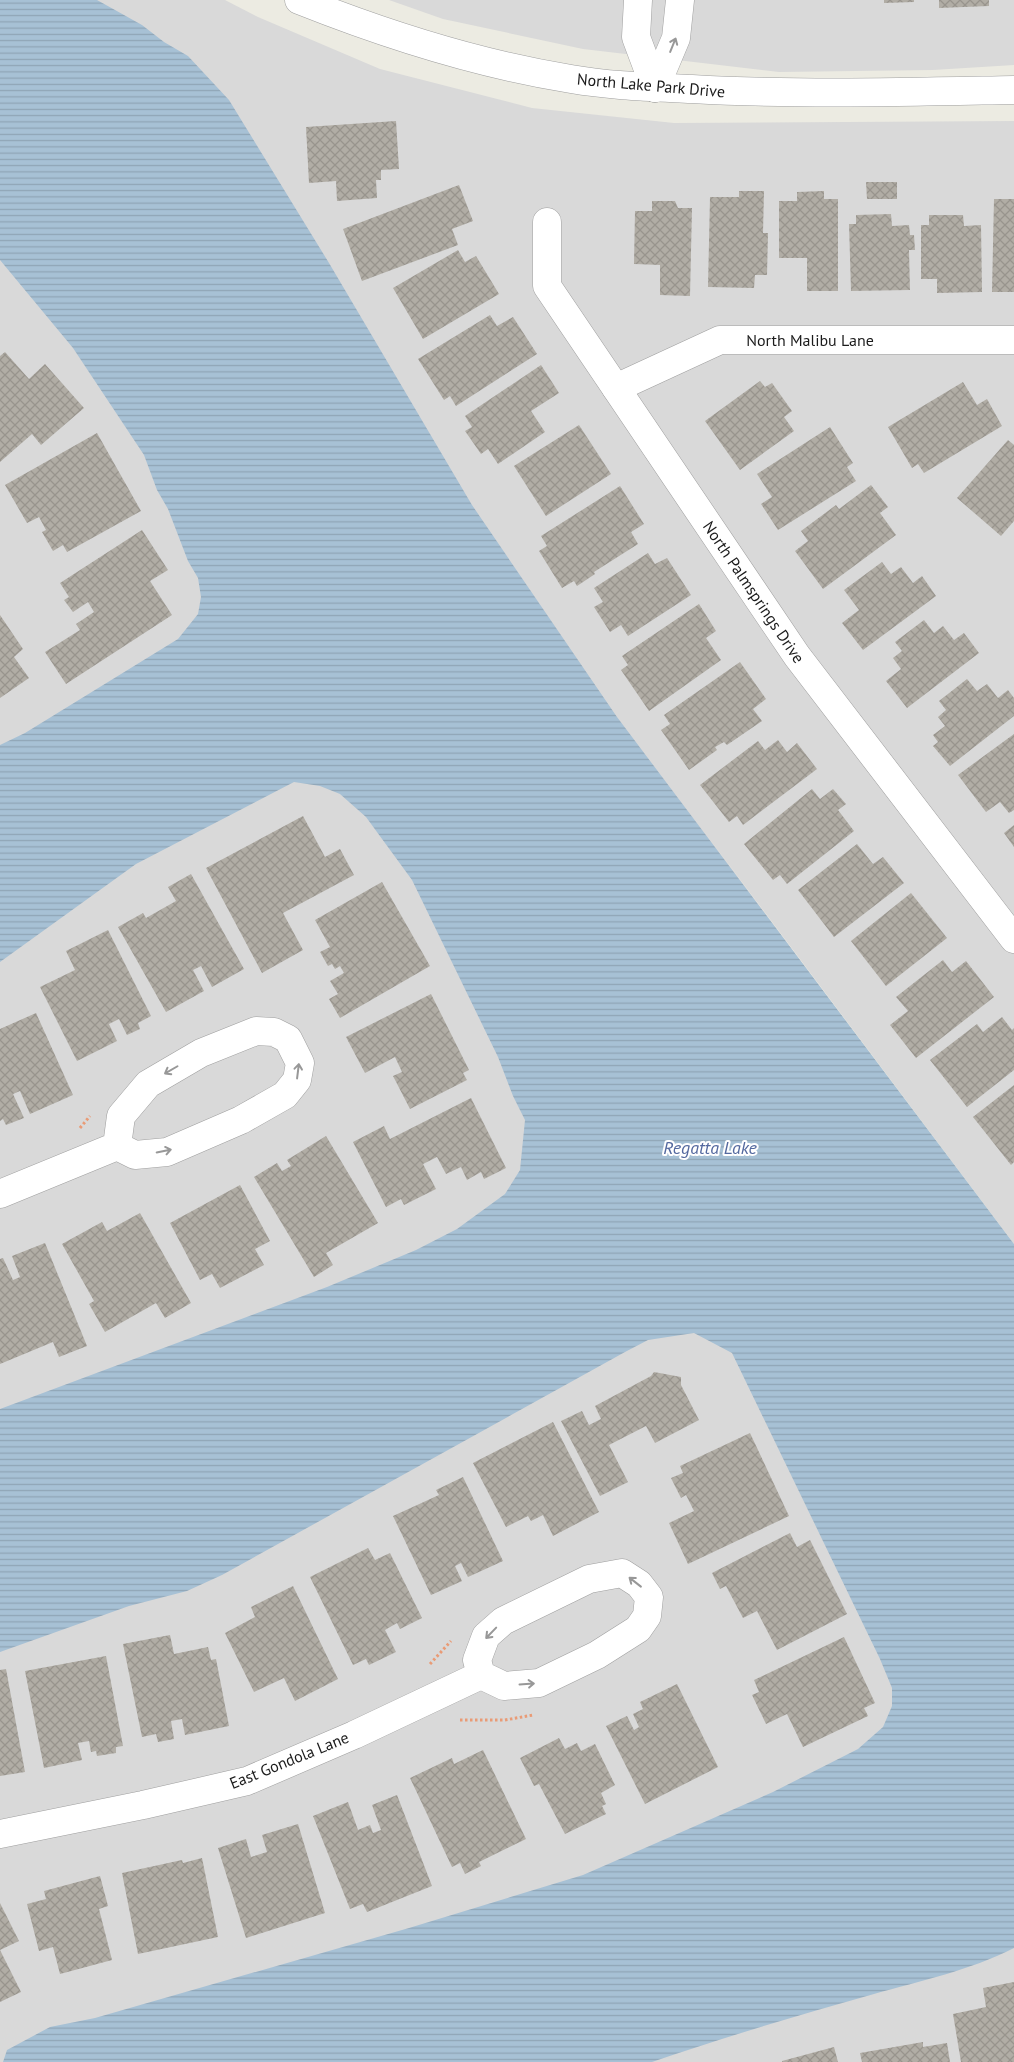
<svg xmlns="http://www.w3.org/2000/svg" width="1014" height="2062" font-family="'PT Sans',sans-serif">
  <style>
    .residential { fill: #d9d9d9 }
    .water { fill: url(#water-rules) }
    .building { fill: url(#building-cross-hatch) }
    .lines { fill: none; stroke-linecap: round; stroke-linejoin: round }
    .minor-casing { stroke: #9f9f9f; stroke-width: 29 }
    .path { stroke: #e99b76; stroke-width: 3; stroke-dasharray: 2.5 2.5; stroke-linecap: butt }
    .minor { stroke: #fff; stroke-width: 28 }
    .oneway { stroke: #989898 }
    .labels { text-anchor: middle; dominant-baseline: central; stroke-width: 4; stroke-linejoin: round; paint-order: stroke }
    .street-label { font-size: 16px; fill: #1b1b1b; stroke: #fff }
    .water-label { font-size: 18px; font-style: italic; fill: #54699f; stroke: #fff }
  </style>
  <defs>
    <pattern id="water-rules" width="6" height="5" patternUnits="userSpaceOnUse" patternTransform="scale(1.25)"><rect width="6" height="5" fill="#a7c1d5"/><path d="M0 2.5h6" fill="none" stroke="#8fa5b6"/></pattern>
    <pattern id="building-cross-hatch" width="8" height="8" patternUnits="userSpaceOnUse" patternTransform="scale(1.25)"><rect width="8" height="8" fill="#b1ada5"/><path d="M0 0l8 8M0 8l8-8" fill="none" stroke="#98948d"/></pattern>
  </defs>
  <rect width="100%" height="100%" fill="#ecebe2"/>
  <g class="residential">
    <polygon points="0,0 225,0 258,17 380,69 532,108 674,123 1014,121 1014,1244 706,834 1014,1247 1014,2062 0,2062"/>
    <polygon points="389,0 1014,0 1014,65 933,70 779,72 583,49 443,19"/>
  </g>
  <path class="water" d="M0,0H97L142,25L164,42L188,56L229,100L329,263L472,505L617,717L1014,1244V1948C971,1970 920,1981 874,1994C799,2015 725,2037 652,2062H3L7,2050L50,2027L95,2018L409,1928L583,1875L773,1792L858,1749L883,1727L892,1706V1688L880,1659L732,1353L694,1333L648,1340L625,1352L222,1575L187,1591L129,1606L0,1652V1409L327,1287L416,1250L457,1229L505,1194L520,1170L525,1120L513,1096L498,1057L412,880L366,817L340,794L320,786L294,782L136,864L0,962V745L25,733L178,639L198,614L201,597L198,578L188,561L168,509L157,490L144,455L73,348L0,260Z"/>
  <g class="building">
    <polygon points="884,0 914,0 914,2 884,3"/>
    <polygon points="939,0 989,0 989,6 939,8"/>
    <polygon points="396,121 399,169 381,170 381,180 376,180 377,198 337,201 336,181 309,183 306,127"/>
    <polygon points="866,182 897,182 897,199 867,199"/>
    <polygon points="459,185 473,221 452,229 458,245 362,281 343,229"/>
    <polygon points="739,191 764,191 763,233 768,233 767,275 755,275 754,288 708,287 710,197 739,197"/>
    <polygon points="824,191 824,199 838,199 838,291 807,291 807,258 779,258 779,201 797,201 797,192"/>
    <polygon points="994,199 1014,199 1014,292 992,292"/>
    <polygon points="652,201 675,201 678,208 692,208 690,296 660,295 660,265 634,264 635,211 652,211"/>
    <polygon points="891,214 892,226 909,225 910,235 914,235 915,250 909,250 910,290 851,291 849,224 856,224 856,215"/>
    <polygon points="929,215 963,215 964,226 981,225 982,292 937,293 937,279 921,279 921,225 929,225"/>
    <polygon points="458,250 465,262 476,256 499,294 423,339 393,288"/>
    <polygon points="490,315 497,326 513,317 537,354 456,406 450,396 444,400 418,359"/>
    <polygon points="5,352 29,379 45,364 84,408 41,445 32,434 0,462 0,356"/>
    <polygon points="541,365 559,393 531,411 545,432 498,464 488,449 481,454 465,431 472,427 465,416"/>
    <polygon points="760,381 765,387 772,383 792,411 784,417 794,431 740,470 705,421"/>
    <polygon points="963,382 977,405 987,399 1002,426 924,473 918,464 912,468 888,427"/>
    <polygon points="579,425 611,474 546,516 514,466"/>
    <polygon points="830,427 853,463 847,467 856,481 778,530 761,504 772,497 757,474"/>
    <polygon points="97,433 141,511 67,552 63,545 53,551 42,532 46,530 39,517 27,523 5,485"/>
    <polygon points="1008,440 1014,445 1014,521 1001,536 957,498"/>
    <polygon points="871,485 888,507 880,513 896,535 823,589 795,551 808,541 801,531 836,505 839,509"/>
    <polygon points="620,486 644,524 631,532 638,544 594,572 595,574 577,586 574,581 562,588 539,551 547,546 541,536"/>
    <polygon points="142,530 168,570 150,581 172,615 66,684 45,652 80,630 76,624 94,612 88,602 73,612 64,600 69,597 60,583"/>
    <polygon points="648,553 655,564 667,558 691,595 628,636 621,625 610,632 594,607 603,602 594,588"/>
    <polygon points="882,562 891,574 901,567 913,583 922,576 936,596 863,650 842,623 859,610 844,590"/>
    <polygon points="699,604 716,631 706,638 721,660 649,711 621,670 628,665 622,656"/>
    <polygon points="0,615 23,649 14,657 29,678 0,698"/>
    <polygon points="924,620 934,633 943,626 954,640 964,633 979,653 907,708 886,681 901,669 893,658 902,651 895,642"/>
    <polygon points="740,662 766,699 753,709 762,721 727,745 724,742 715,747 717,750 689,770 661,730 670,724 664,715"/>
    <polygon points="967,679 977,691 987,684 998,698 1008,690 1014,698 1014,716 950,766 933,746 938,742 933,735 945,726 938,717 946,710 939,701"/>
    <polygon points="1014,734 1014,810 1009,813 1000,802 986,812 958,775"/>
    <polygon points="778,740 787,752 797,743 817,769 743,825 737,816 729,822 700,785 758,741 765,750"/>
    <polygon points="812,789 820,799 833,789 846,804 838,810 854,831 787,884 780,875 773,880 744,844"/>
    <polygon points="303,816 325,857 340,849 354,875 283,913 303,950 262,973 206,868"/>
    <polygon points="1014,825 1014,847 1004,833"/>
    <polygon points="857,844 873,864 883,857 904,883 834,937 798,890"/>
    <polygon points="191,874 244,969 212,987 201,966 193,970 204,991 166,1012 118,927 143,913 146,918 176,901 168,887"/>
    <polygon points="382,882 430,966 340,1018 329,999 338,994 330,981 344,973 340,966 335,969 332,964 328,966 320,952 330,947 315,920"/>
    <polygon points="911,893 947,938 886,986 851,941"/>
    <polygon points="108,930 151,1016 138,1023 140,1029 127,1035 119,1019 109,1024 117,1041 77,1061 40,987 75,970 66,951"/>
    <polygon points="943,960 952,972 966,961 994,997 916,1058 890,1025 908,1011 896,997"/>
    <polygon points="431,994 469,1070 463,1073 467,1080 410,1109 393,1076 402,1072 395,1057 365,1073 346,1037"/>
    <polygon points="36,1013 73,1095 30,1114 20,1091 13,1094 24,1118 6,1125 3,1119 0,1121 0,1029"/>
    <polygon points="1002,1017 1012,1030 1014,1028 1014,1070 967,1107 930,1060 977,1024 983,1032"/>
    <polygon points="1014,1085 1014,1162 1011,1165 973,1117"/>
    <polygon points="471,1098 506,1168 484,1179 481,1172 467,1180 461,1167 446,1174 437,1157 423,1164 436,1189 404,1205 401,1199 386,1207 353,1142 384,1126 390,1139"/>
    <polygon points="326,1136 378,1223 326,1253 333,1265 314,1277 254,1177 277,1163 282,1171 291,1166 287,1160"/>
    <polygon points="240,1185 270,1241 255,1249 264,1265 220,1288 212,1274 200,1280 170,1223"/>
    <polygon points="140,1213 191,1303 165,1318 156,1303 105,1332 89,1304 94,1301 62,1244 102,1222 107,1231"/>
    <polygon points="45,1243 87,1346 59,1357 53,1342 0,1364 0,1259 3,1258 13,1280 20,1277 12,1256"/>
    <polygon points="654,1372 681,1377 681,1385 699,1420 655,1443 646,1426 609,1445 628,1482 600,1496 561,1421 582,1411 589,1425 601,1419 595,1406 651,1376"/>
    <polygon points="553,1422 599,1512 553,1536 543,1515 531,1521 528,1516 506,1527 473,1463"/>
    <polygon points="750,1433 789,1516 688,1564 669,1523 694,1511 686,1495 681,1498 671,1478 683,1473 680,1466"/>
    <polygon points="463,1477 503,1561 468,1577 461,1563 455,1566 462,1581 431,1595 393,1516 439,1495 436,1490"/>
    <polygon points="790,1533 797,1547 810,1540 847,1614 777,1650 757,1611 743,1618 726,1586 720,1589 712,1573"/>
    <polygon points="368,1548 375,1560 390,1553 422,1618 400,1629 397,1623 385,1630 396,1652 369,1665 366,1659 353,1665 310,1577"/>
    <polygon points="293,1586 338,1679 295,1701 284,1678 254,1692 225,1633 255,1617 251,1607"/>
    <polygon points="170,1635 174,1654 208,1647 211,1660 216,1659 229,1726 185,1735 182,1719 171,1721 174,1739 158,1742 156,1734 142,1737 123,1644"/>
    <polygon points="844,1637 875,1703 864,1708 868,1716 803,1747 787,1714 766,1724 752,1695 759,1692 754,1680"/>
    <polygon points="106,1656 123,1746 116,1747 116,1753 97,1756 96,1751 91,1752 89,1741 78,1743 82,1760 44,1768 25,1671"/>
    <polygon points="6,1669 25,1772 0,1776 0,1670"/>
    <polygon points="677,1684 718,1767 645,1804 606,1726 627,1716 634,1730 639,1727 633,1714 643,1709 640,1702"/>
    <polygon points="559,1738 565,1749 577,1743 581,1751 595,1744 615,1785 601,1793 606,1804 602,1806 606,1814 565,1834 539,1784 534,1786 520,1758"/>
    <polygon points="483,1750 526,1839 479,1862 481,1866 465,1874 460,1863 452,1867 410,1778 452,1758 454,1764"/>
    <polygon points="397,1795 432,1886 367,1912 363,1904 350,1909 313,1816 348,1802 358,1830 370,1825 373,1833 381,1830 372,1805"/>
    <polygon points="298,1824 325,1913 246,1938 218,1848 246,1839 251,1857 267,1852 262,1835"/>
    <polygon points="202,1858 218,1937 138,1954 122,1873 182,1860 183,1863"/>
    <polygon points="100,1876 108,1906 99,1909 112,1960 60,1974 53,1947 39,1951 27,1904 46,1899 44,1891"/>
    <polygon points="0,1903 19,1941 0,1950"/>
    <polygon points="0,1950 21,1992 0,2002"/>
    <polygon points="1014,1982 1014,2062 961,2062 953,2014 986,2007 983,1988"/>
    <polygon points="923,2042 923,2047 947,2043 950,2062 862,2062 860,2053"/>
    <polygon points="834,2047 838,2062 782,2062 782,2061"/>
  </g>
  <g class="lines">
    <g class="minor-casing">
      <g id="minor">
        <path d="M299,0C387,35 478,64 571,79C611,86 652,87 692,89C799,95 907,92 1014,90"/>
        <polyline points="638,0 636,37 655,88"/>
        <polyline points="655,88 676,38 680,0"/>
        <polyline points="547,222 547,286 797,656 1014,939"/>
        <polyline points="616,388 720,340 1014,340"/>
        <polyline points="0,1194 117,1146 135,1155 167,1152 241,1120 285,1095 297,1080 300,1063 288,1039 274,1032 256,1031 201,1053 148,1084 121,1116 117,1146"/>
        <polyline points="0,1834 143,1805 247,1781 354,1735 481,1675 504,1686 539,1683 597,1655 638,1629 647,1616 649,1597 639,1584 622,1573 589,1579 503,1621 486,1636 477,1660 481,1675"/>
      </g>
    </g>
    <g class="path">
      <polyline points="80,1128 90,1116"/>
      <polyline points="430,1664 451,1641"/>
      <polyline points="460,1720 505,1720 533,1715"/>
    </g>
    <use href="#minor" class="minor"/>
  </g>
  <defs><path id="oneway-shaft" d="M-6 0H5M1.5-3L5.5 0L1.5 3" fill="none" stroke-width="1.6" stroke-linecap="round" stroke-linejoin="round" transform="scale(1.25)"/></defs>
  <g class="oneway">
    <use href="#oneway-shaft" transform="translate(673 45) rotate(-68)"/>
    <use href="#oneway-shaft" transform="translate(171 1070) rotate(150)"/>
    <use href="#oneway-shaft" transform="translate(298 1071) rotate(-83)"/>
    <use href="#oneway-shaft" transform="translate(164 1151) rotate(-11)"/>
    <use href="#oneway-shaft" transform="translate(635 1582) rotate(-142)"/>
    <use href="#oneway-shaft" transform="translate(491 1633) rotate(134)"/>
    <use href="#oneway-shaft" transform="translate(527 1684) rotate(-4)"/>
  </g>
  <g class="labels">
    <g class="street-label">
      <text transform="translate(651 85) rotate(5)">North Lake Park Drive</text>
      <text x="810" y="340">North Malibu Lane</text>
      <text transform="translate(754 592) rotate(56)">North Palmsprings Drive</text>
      <text transform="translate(289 1760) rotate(-22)">East Gondola Lane</text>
    </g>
    <g class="water-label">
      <text x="710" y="1147">Regatta Lake</text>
    </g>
  </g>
</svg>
